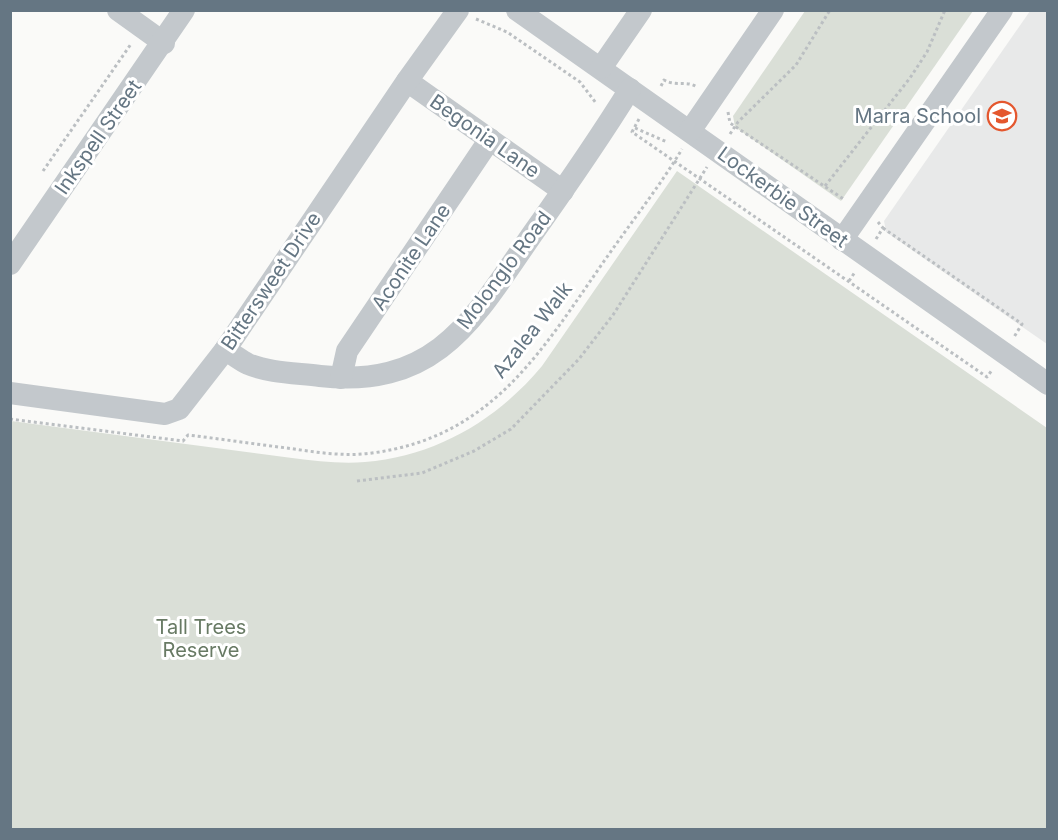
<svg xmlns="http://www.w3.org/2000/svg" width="1058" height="840" font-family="Inter,sans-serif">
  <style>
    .built { fill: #e8e9e9 }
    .green { fill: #dadfd7 }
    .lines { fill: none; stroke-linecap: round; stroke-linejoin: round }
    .path { stroke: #bbbfc2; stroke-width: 3; stroke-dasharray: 3 3; stroke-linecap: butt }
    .minor { stroke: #c3c8cc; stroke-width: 22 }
    .labels { text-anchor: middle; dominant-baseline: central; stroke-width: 6; stroke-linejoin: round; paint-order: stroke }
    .poi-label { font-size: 20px; fill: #657683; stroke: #fff; text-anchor: end }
    .street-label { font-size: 20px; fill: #657683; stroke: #fff }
    .park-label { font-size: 20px; fill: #687a64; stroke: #fff }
  </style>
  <rect width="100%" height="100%" fill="#fafaf8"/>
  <polygon class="built" points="1030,11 1047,11 1047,344 886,232 884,221"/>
  <g class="green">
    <polygon points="805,11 973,11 841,201 735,127 733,116"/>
    <path d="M677,171L1047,428V829H11V421L292,458C316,461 341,464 365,462C436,456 497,420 542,366Z"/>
  </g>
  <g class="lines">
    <g class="path">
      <polyline points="476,19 507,32 580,82 596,103"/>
      <path d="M661,86L664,80C677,87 686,80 697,87"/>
      <polyline points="728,112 730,123 845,200"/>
      <polyline points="639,119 632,132 987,377 992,370"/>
      <polyline points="635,128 667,142"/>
      <polyline points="730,134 738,122 796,65 830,10"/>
      <polyline points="43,171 131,44"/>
      <polyline points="825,186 910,78 927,52 945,10"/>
      <polyline points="883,228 1022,324 1014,337"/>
      <polyline points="876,239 883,228 878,222"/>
      <polyline points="849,281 855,272"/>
      <path d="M10,419L183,441L188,435C221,439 254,444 287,448C315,452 344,457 372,453C494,437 543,348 607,257C632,221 660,186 682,149"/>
      <polyline points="357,481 422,473 474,451 511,429 579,359 613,315 707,167"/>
    </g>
    <g class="minor">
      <polyline points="118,10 164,43"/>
      <polyline points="517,10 1048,384"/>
      <polyline points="601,68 641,10"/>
      <polyline points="407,81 563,191"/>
      <polyline points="690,131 773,10"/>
      <polyline points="842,240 1002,10"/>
      <polyline points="10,264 184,10"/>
      <path d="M225,350C233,354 240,360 248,364C269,373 297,373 320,376C436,389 473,320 531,236C565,188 599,139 630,89"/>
      <polyline points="341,378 347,351 490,139"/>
      <polyline points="10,393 165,414 179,409 225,350 407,81 458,10"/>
    </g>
  </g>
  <defs>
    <g id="school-ring" transform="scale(1.5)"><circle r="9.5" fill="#fff" stroke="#e4572e" stroke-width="1.5"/><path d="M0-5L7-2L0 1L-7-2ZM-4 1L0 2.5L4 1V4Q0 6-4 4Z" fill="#e4572e"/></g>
  </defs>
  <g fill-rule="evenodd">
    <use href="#school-ring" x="1002" y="116"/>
  </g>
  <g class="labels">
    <g class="poi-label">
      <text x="981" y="116">Marra School</text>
    </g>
    <g class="street-label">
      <text transform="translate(485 136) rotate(35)">Begonia Lane</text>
      <text transform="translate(98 137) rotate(-55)">Inkspell Street</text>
      <text transform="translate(783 197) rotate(36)">Lockerbie Street</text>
      <text transform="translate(411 257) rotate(-56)">Aconite Lane</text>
      <text transform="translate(504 270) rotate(-53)">Molonglo Road</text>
      <text transform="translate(271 281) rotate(-56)">Bittersweet Drive</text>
      <text transform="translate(532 330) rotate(-52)">Azalea Walk</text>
    </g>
    <g class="park-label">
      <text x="201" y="627">Tall Trees<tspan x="201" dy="23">Reserve</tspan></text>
    </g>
  </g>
  <rect width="1058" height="840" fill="none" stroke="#657683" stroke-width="24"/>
</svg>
